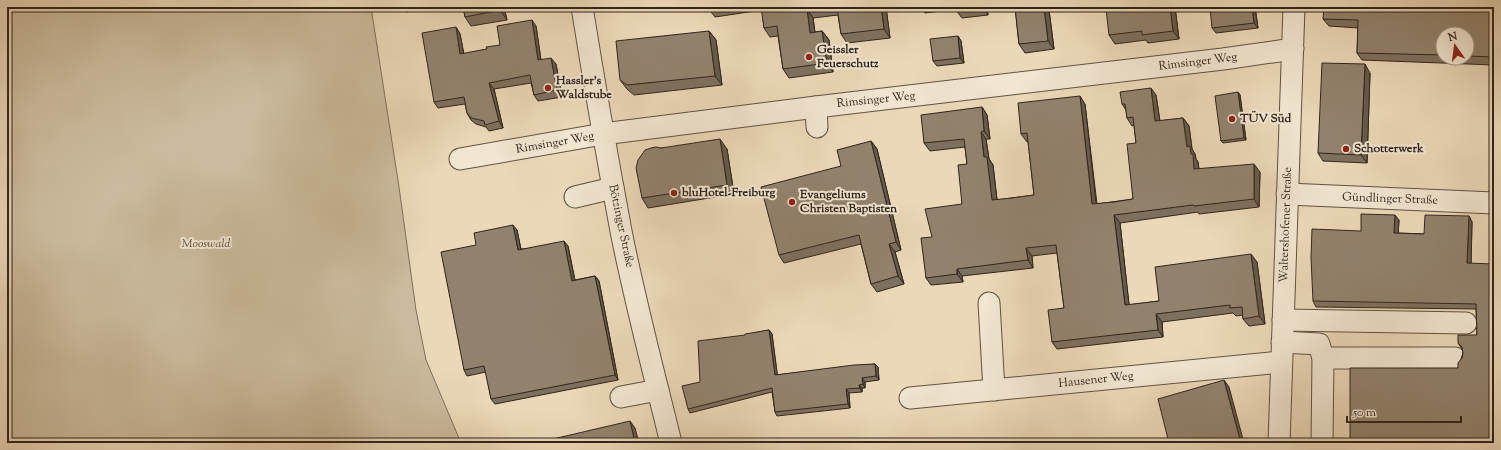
<svg xmlns="http://www.w3.org/2000/svg" width="1501" height="450" font-family="'Sorts Mill Goudy',serif">
  <style>
    .green { fill: #cbba9d; stroke: #7e705c }
    .lines { fill: none; stroke-linecap: round; stroke-linejoin: round }
    .minor-casing { stroke: #605243; stroke-width: 23 }
    .minor { stroke: #f2e6d1; stroke-width: 21 }
    .wall { fill: #7e705e; stroke: #31251c; fill-rule: evenodd }
    .shaded-wall { fill: #665b4c; stroke: #31251c }
    .building { fill: #92826d; stroke: #31251c }
    .poi-dot { fill: #8f2418; stroke: #f2e6d1; stroke-width: 1.5 }
    .labels { text-anchor: middle; dominant-baseline: central; stroke-width: 4; stroke-linejoin: round; paint-order: stroke }
    .poi-label { font-size: 12px; font-weight: bold; fill: #31251c; stroke: #f2e6d1; text-anchor: start }
    .street-label { font-size: 12px; fill: #31251c; stroke: #f2e6d1 }
    .park-label { font-size: 12px; font-style: italic; fill: #584a3c; stroke: #f2e6d1 }
  </style>
  <rect width="100%" height="100%" fill="#ebd8b8"/>
  <filter id="stains"><feTurbulence type="fractalNoise" baseFrequency=".005" numOctaves="4"/><feColorMatrix values="0 0 0 0 .2 0 0 0 0 .09 0 0 0 0 .02 0 0 0 .5 -.17"/></filter>
  <radialGradient id="worn" r=".72"><stop offset=".6" stop-color="#630" stop-opacity="0"/><stop offset="1" stop-color="#630" stop-opacity=".3"/></radialGradient>
  <polygon class="green" points="7,7 371,7 399,187 416,310 426,360 461,443 7,443"/>
  <g class="lines">
    <g class="minor-casing">
      <g id="minor">
        <path d="M582,7C594,82 607,156 621,231C635,302 654,373 671,443"/>
        <polyline points="816,107 817,127"/>
        <polyline points="460,159 603,134 816,107 1223,59 1293,49"/>
        <polyline points="1287,194 1494,203"/>
        <polyline points="575,197 613,188"/>
        <polyline points="989,303 994,390"/>
        <polyline points="1283,320 1466,323"/>
        <polyline points="1282,342 1319,344 1323,358 1455,358"/>
        <polyline points="621,397 658,390"/>
        <polyline points="910,398 1281,362"/>
        <polyline points="1279,443 1294,7"/>
        <polyline points="1322,443 1323,358"/>
      </g>
    </g>
    <use href="#minor" class="minor"/>
  </g>
  <g class="wall">
    <polygon points="404,7 418,7 418,9 407,12"/>
    <polygon points="463,7 504,7 507,20 471,26 465,17"/>
    <polygon points="708,7 886,7 890,38 847,43 841,34 838,15 813,18 815,32 822,31 829,40 833,72 789,78 783,69 778,36 770,37 764,28 762,10 715,17 708,8"/>
    <polygon points="921,7 987,7 988,15 962,18 956,10 956,9 925,13"/>
    <polygon points="1015,7 1072,7 1049,10 1054,49 1025,53 1019,44"/>
    <polygon points="1175,7 1179,39 1148,43 1146,40 1115,44 1109,35"/>
    <polygon points="1255,7 1258,28 1216,33 1212,28"/>
    <path d="M1494,7V65L1362,60L1357,53L1358,28L1329,26L1323,19ZM1443,34H1467V58H1443Z"/>
    <polygon points="536,26 541,60 556,64 562,97 538,101 534,95 531,83 494,89 503,128 489,131 486,127 476,124 471,120 467,113 465,104 438,108 434,102 456,27 460,34 464,54 487,49 500,45"/>
    <polygon points="709,31 716,40 722,85 634,95 627,89 620,80"/>
    <polygon points="958,36 961,41 964,63 937,66 933,61"/>
    <polygon points="1370,73 1367,163 1323,161 1318,153"/>
    <polygon points="1238,92 1240,95 1246,140 1223,143 1221,141"/>
    <polygon points="1156,95 1160,121 1183,118 1189,126 1192,149 1195,154 1196,159 1198,162 1199,169 1260,172 1259,207 1199,214 1198,212 1120,223 1129,305 1159,301 1257,262 1265,324 1249,326 1243,319 1243,315 1236,316 1233,313 1162,322 1163,337 1057,349 1052,342 1064,308 1057,253 1032,256 1033,268 962,276 963,282 931,285 926,278 932,237 962,204 967,164 965,147 930,151 924,143 982,107 987,115 990,139 986,139 989,159 993,165 997,200 1034,195 1028,141 1027,142 1021,134 1085,104 1097,204 1133,199 1136,143 1134,125 1132,126 1127,118 1126,110 1122,104"/>
    <polygon points="871,141 877,149 901,250 895,252 904,284 877,292 871,284 861,244 784,263 779,255 841,166"/>
    <polygon points="661,148 727,149 734,194 648,208 642,198"/>
    <polygon points="1469,216 1472,222 1471,263 1494,443 1458,368 1463,353 1462,349 1458,343 1477,335 1476,309 1316,307 1313,301 1361,231 1399,220 1398,233 1424,234"/>
    <polygon points="517,230 521,249 568,246 575,280 595,276 599,281 618,380 495,404 491,399 486,372 467,376 464,370 476,245"/>
    <polygon points="769,330 772,334 777,375 875,364 878,367 879,380 865,382 865,388 862,388 862,392 849,393 850,408 777,416 775,412 772,392 690,413 688,409 745,335"/>
  </g>
  <g class="shaded-wall">
    <polygon points="499,7 504,7 507,20 500,10"/>
    <polygon points="881,7 886,7 890,38 884,29"/>
    <polygon points="983,7 987,7 988,15"/>
    <polygon points="1044,7 1047,7 1049,10 1054,49 1048,41"/>
    <polygon points="1170,7 1175,7 1179,39 1173,31"/>
    <polygon points="1252,7 1255,7 1258,28 1254,23"/>
    <polygon points="807,9 813,18 816,41 810,33"/>
    <polygon points="532,20 536,26 542,67 538,60"/>
    <polygon points="456,27 460,34 465,61 460,54"/>
    <polygon points="709,31 716,40 722,85 715,76"/>
    <polygon points="822,31 829,40 833,72 827,63"/>
    <polygon points="958,36 961,41 964,63 960,58"/>
    <polygon points="551,58 556,64 562,97 557,90"/>
    <polygon points="1365,64 1370,73 1367,163 1361,155"/>
    <polygon points="489,83 494,89 503,128 499,121"/>
    <polygon points="1151,88 1156,95 1161,129 1155,121"/>
    <polygon points="1238,92 1240,95 1246,140 1244,138"/>
    <polygon points="1080,96 1085,104 1097,212 1092,204"/>
    <polygon points="982,107 987,115 990,139 984,131"/>
    <polygon points="1183,118 1189,126 1192,149 1195,154 1196,159 1198,162 1200,177 1194,169 1187,147"/>
    <polygon points="981,132 986,139 989,159 993,165 998,208 992,200 984,157"/>
    <polygon points="720,139 727,149 734,194 727,185"/>
    <polygon points="871,141 877,149 901,250 896,242"/>
    <polygon points="1254,164 1260,172 1259,207 1254,199"/>
    <polygon points="1114,215 1120,223 1130,313 1125,305"/>
    <polygon points="1395,215 1399,220 1398,238 1394,233"/>
    <polygon points="1469,216 1472,222 1471,268 1467,263"/>
    <polygon points="513,225 517,230 522,255 518,250"/>
    <polygon points="564,241 568,246 576,286 572,281"/>
    <polygon points="889,244 895,252 904,284 898,276"/>
    <polygon points="1026,248 1032,256 1033,268 1028,260"/>
    <polygon points="1251,254 1257,262 1265,324 1259,316"/>
    <polygon points="957,269 962,276 963,282 957,274"/>
    <polygon points="595,276 599,281 618,380 615,375"/>
    <polygon points="1156,314 1162,322 1163,337 1158,330"/>
    <polygon points="769,330 772,334 778,379 775,375"/>
    <polygon points="875,364 878,367 879,380 876,376"/>
    <polygon points="862,378 865,382 865,388 863,384"/>
    <polygon points="1224,380 1229,387 1244,443 1241,443"/>
    <polygon points="859,385 862,388 862,392 860,388"/>
    <polygon points="846,389 849,393 850,408 848,404"/>
    <polygon points="630,421 635,428 639,443 635,443"/>
  </g>
  <g class="building">
    <polygon points="463,7 499,7 500,10 465,17"/>
    <polygon points="708,7 717,7 708,8"/>
    <polygon points="761,7 821,7 807,9 810,33 822,31 827,63 783,69 777,26 764,28"/>
    <polygon points="837,7 881,7 884,29 841,34"/>
    <polygon points="956,7 981,7 956,10"/>
    <polygon points="1015,7 1044,7 1048,41 1019,44"/>
    <polygon points="1124,7 1170,7 1173,31 1142,35 1142,31 1109,35 1106,9"/>
    <polygon points="1210,7 1252,7 1254,23 1212,28"/>
    <polygon points="1324,7 1494,7 1494,57 1467,56 1467,34 1443,34 1443,55 1357,53 1358,20 1323,19"/>
    <polygon points="532,20 538,60 551,58 557,90 534,95 530,75 489,83 499,121 485,125 484,121 471,118 467,113 464,97 434,102 422,33 456,27 460,54 487,49 486,47 500,45 497,26"/>
    <polygon points="709,31 715,76 627,85 620,80 616,41"/>
    <polygon points="958,36 960,58 933,61 930,39"/>
    <polygon points="1322,63 1365,64 1361,155 1318,153"/>
    <polygon points="1151,88 1155,121 1183,118 1187,147 1190,146 1191,154 1193,154 1194,169 1254,164 1254,199 1194,206 1193,205 1114,215 1125,305 1159,301 1155,267 1251,254 1259,316 1243,319 1242,307 1230,308 1230,305 1156,314 1158,330 1052,342 1048,310 1064,308 1056,245 1026,248 1028,260 957,269 957,274 926,278 921,238 932,237 925,209 962,204 958,165 967,164 964,139 924,143 921,115 982,107 984,131 981,132 984,157 987,157 992,200 1012,198 1034,195 1027,133 1021,134 1018,103 1080,96 1092,204 1114,202 1133,199 1127,144 1136,143 1133,117 1127,118 1125,104 1122,104 1120,92"/>
    <polygon points="1238,92 1244,138 1221,141 1215,96"/>
    <polygon points="720,139 727,185 642,198 636,168 638,160 645,150 651,148 656,147 661,148"/>
    <polygon points="871,141 896,242 889,244 898,276 871,284 859,235 779,255 761,187 841,166 837,150"/>
    <polygon points="1361,214 1395,215 1394,233 1424,234 1425,215 1469,216 1467,263 1494,264 1494,443 1350,443 1350,368 1458,368 1458,363 1462,358 1463,353 1462,347 1458,343 1458,335 1477,335 1476,304 1313,301 1311,258 1312,229 1361,231"/>
    <polygon points="513,225 518,250 564,241 572,281 595,276 615,375 491,399 484,366 464,370 441,252 476,245 474,233"/>
    <polygon points="769,330 775,375 854,365 875,364 876,376 862,378 863,384 859,385 860,388 846,389 848,404 775,412 772,388 688,409 682,386 700,382 698,341 745,335 745,334"/>
    <polygon points="1224,380 1241,443 1169,443 1158,399"/>
    <polygon points="630,421 635,443 536,443"/>
  </g>
  <g class="poi-dot">
    <circle cx="809" cy="57" r="4"/>
    <circle cx="548" cy="88" r="4"/>
    <circle cx="1232" cy="119" r="4"/>
    <circle cx="1346" cy="149" r="4"/>
    <circle cx="674" cy="193" r="4"/>
    <circle cx="792" cy="202" r="4"/>
  </g>
  <g class="labels">
    <g class="poi-label">
      <text x="817" y="50">Geissler<tspan x="817" dy="14">Feuerschutz</tspan></text>
      <text x="556" y="81">Hassler's<tspan x="556" dy="14">Waldstube</tspan></text>
      <text x="1240" y="119">TÜV Süd</text>
      <text x="1354" y="149">Schotterwerk</text>
      <text x="682" y="193">bluHotel-Freiburg</text>
      <text x="800" y="195">Evangeliums<tspan x="800" dy="14">Christen Baptisten</tspan></text>
    </g>
    <g class="street-label">
      <text transform="translate(1198 62) rotate(-7)">Rimsinger Weg</text>
      <text transform="translate(876 100) rotate(-6)">Rimsinger Weg</text>
      <text transform="translate(555 143) rotate(-10)">Rimsinger Weg</text>
      <text transform="translate(1390 199) rotate(2)">Gündlinger Straße</text>
      <text transform="translate(1286 225) rotate(-88)">Waltershofener Straße</text>
      <text transform="translate(621 226) rotate(78)">Bötzinger Straße</text>
      <text transform="translate(1096 380) rotate(-6)">Hausener Weg</text>
    </g>
    <g class="park-label">
      <text x="206" y="244">Mooswald</text>
    </g>
  </g>
  <rect width="1501" height="450" fill="none" stroke="#ebd8b8" stroke-width="24"/>
  <rect x="8" y="8" width="1485" height="434" fill="none" stroke="#31251c" stroke-width="2"/>
  <rect x="12" y="12" width="1477" height="426" fill="none" stroke="#31251c"/>
  <g transform="translate(1455 46) rotate(346)"><circle r="19" fill="#f2e6d1" stroke="#a59989"/>
  <path d="M0-3L7 15L0 10L-7 15Z" fill="#8f2418"/>
  <text y="-6" font-size="11" font-weight="bold" text-anchor="middle" fill="#31251c">N</text>
  </g>
  <path d="M1347 416v6h114v-6" fill="none" stroke="#31251c" stroke-width="2"/>
  <text x="1353" y="416" font-size="12" fill="#31251c" stroke="#f2e6d1" stroke-width="3" paint-order="stroke">50 m</text>
  <rect width="100%" height="100%" filter="url(#stains)"/>
  <rect width="100%" height="100%" fill="url(#worn)"/>
</svg>
